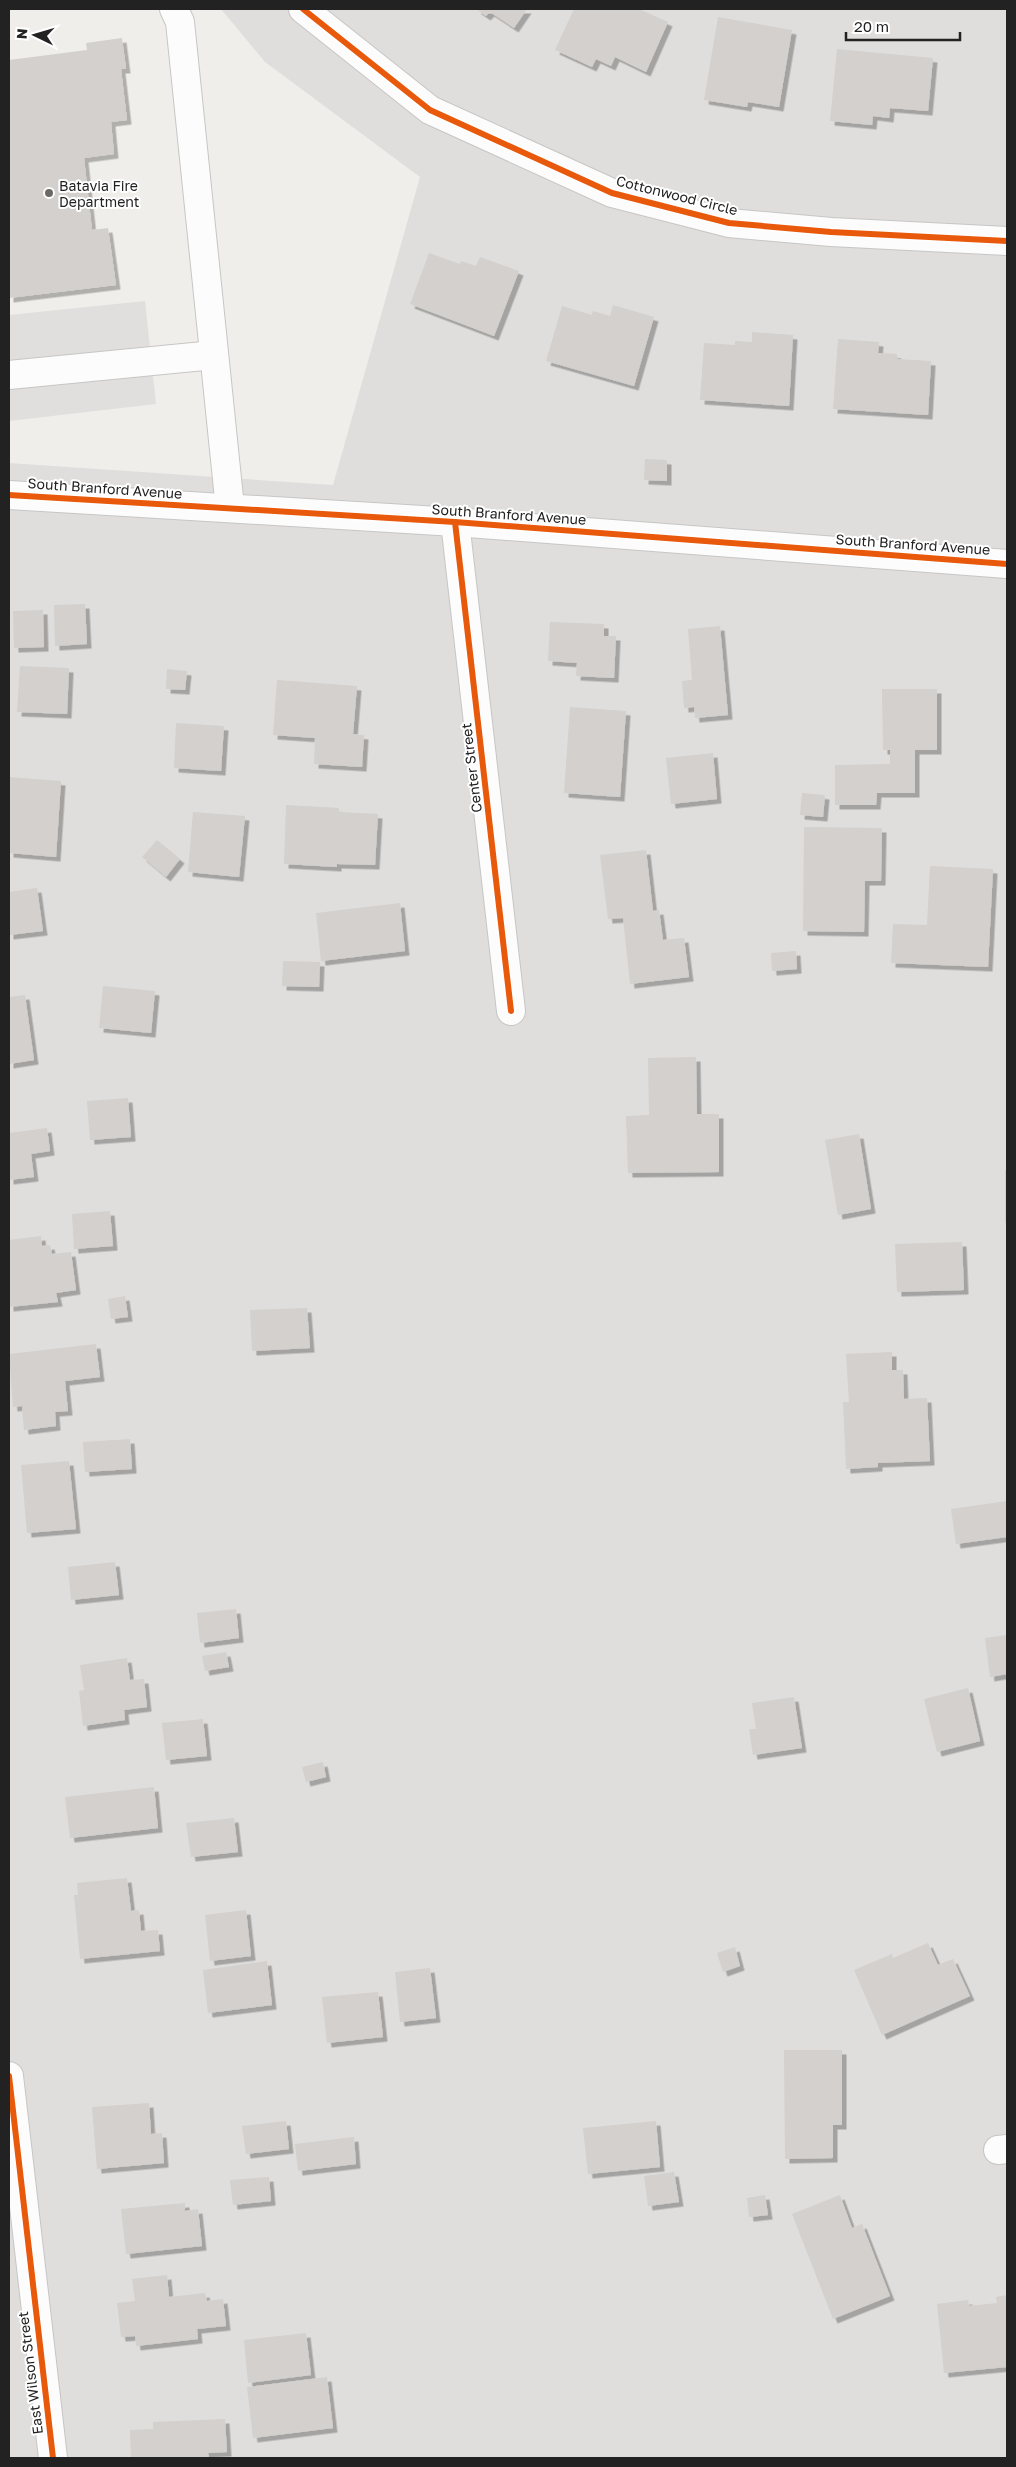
<svg xmlns="http://www.w3.org/2000/svg" width="1016" height="2467" font-family="'Golos Text',sans-serif">
  <style>
    .residential { fill: #dfdedc }
    .parking { fill: #e0dfde }
    .building { fill: #d3d0ce; filter: url(#shadow) }
    .lines { fill: none; stroke-linecap: round; stroke-linejoin: round }
    .minor-casing { stroke: #c7c6c5; stroke-width: 30 }
    .minor { stroke: #fdfcfc; stroke-width: 28 }
    .cycleway-casing { stroke: #fff; stroke-width: 9 }
    .cycleway { stroke: #e8590c; stroke-width: 6 }
    .poi-dot { fill: #6a6968; stroke: #fff; stroke-width: 2 }
    .labels { text-anchor: middle; dominant-baseline: central; stroke-width: 4; stroke-linejoin: round; paint-order: stroke }
    .poi-label { font-size: 14px; fill: #222; stroke: #fff; text-anchor: start }
    .street-label { font-size: 14px; fill: #222; stroke: #fff }
  </style>
  <defs>
    <filter id="shadow"><feDropShadow dx="4.5" dy="4.5" stdDeviation="0" flood-color="#0004"/></filter>
  </defs>
  <rect width="100%" height="100%" fill="#f0eeeb"/>
  <polygon class="residential" points="221,9 1007,9 1007,2458 9,2458 9,463 333,485 420,177 265,62"/>
  <polygon class="parking" points="145,301 156,404 9,421 9,315"/>
  <g class="building">
    <polygon points="476,9 527,9 514,28 490,12 486,16"/>
    <polygon points="574,9 639,9 668,22 646,72 615,57 611,66 596,59 592,67 555,50"/>
    <polygon points="718,17 792,30 779,107 748,102 747,107 704,100"/>
    <polygon points="122,38 126,69 121,69 127,120 111,122 114,154 84,158 92,230 108,228 116,285 9,298 9,60 87,50 86,43"/>
    <polygon points="837,49 933,58 928,111 890,108 889,118 873,116 872,125 830,121"/>
    <polygon points="429,253 460,264 461,261 476,266 480,257 519,271 494,336 410,304"/>
    <polygon points="613,305 654,317 634,386 546,361 562,306 592,315 593,311 610,316"/>
    <polygon points="752,332 793,335 789,406 700,400 704,343 735,345 735,341 752,342"/>
    <polygon points="838,339 879,342 878,353 897,354 897,359 931,361 928,415 833,409"/>
    <polygon points="645,459 667,460 667,481 644,480"/>
    <polygon points="85,604 87,644 55,646 54,605"/>
    <polygon points="43,610 44,647 14,648 13,611"/>
    <polygon points="550,622 604,624 604,636 616,636 614,678 576,676 577,663 548,661"/>
    <polygon points="720,626 728,715 695,718 694,707 684,708 682,681 692,680 688,629"/>
    <polygon points="20,666 69,668 67,714 17,712"/>
    <polygon points="167,669 187,671 185,690 166,689"/>
    <polygon points="277,680 357,686 353,734 364,735 362,767 314,764 315,738 273,735"/>
    <polygon points="882,689 937,689 937,750 915,750 915,793 877,793 876,805 835,805 835,765 890,764 890,750 883,750"/>
    <polygon points="570,707 626,711 620,797 564,793"/>
    <polygon points="176,723 224,726 221,771 174,768"/>
    <polygon points="713,753 717,799 671,804 666,758"/>
    <polygon points="9,777 61,781 56,857 9,853"/>
    <polygon points="802,793 825,795 823,817 800,815"/>
    <polygon points="286,805 339,808 339,812 378,814 375,865 337,864 337,867 284,864"/>
    <polygon points="193,812 245,816 239,877 188,872"/>
    <polygon points="804,827 882,828 881,881 865,881 864,932 803,931"/>
    <polygon points="157,840 180,859 166,877 142,857"/>
    <polygon points="646,850 653,911 659,910 663,940 684,938 689,977 630,984 623,918 608,919 600,855"/>
    <polygon points="930,866 993,869 988,967 891,963 893,924 927,925"/>
    <polygon points="37,888 43,931 9,935 9,892"/>
    <polygon points="400,903 405,951 321,961 316,913"/>
    <polygon points="796,951 797,969 772,971 771,953"/>
    <polygon points="283,961 320,962 319,987 282,986"/>
    <polygon points="103,986 155,991 151,1033 99,1028"/>
    <polygon points="25,995 34,1060 9,1064 9,997"/>
    <polygon points="696,1057 697,1114 719,1114 719,1172 628,1173 626,1116 649,1115 648,1058"/>
    <polygon points="128,1098 131,1137 90,1140 87,1101"/>
    <polygon points="47,1128 50,1151 31,1154 34,1177 9,1180 9,1133"/>
    <polygon points="859,1134 871,1209 838,1215 825,1140"/>
    <rect x="1005" y="1170" width="2" height="53"/>
    <polygon points="110,1211 113,1246 74,1249 72,1214"/>
    <polygon points="41,1236 42,1246 50,1245 52,1254 71,1252 76,1290 56,1293 58,1302 9,1307 9,1240"/>
    <polygon points="962,1242 964,1290 897,1292 895,1244"/>
    <polygon points="125,1296 128,1317 111,1319 108,1299"/>
    <polygon points="307,1308 310,1348 252,1351 250,1310"/>
    <polygon points="96,1344 100,1377 65,1381 68,1411 55,1412 56,1426 24,1430 22,1406 13,1407 9,1354"/>
    <polygon points="892,1352 892,1370 903,1370 904,1399 927,1398 930,1461 878,1463 878,1467 846,1469 843,1402 849,1402 846,1354"/>
    <polygon points="130,1439 132,1469 85,1472 83,1442"/>
    <polygon points="69,1461 76,1529 27,1533 21,1465"/>
    <polygon points="1007,1501 1007,1537 956,1544 951,1509"/>
    <polygon points="115,1562 119,1595 71,1600 68,1567"/>
    <polygon points="236,1609 239,1638 200,1643 197,1613"/>
    <polygon points="1007,1635 1007,1674 990,1677 985,1638"/>
    <polygon points="226,1652 229,1667 205,1671 202,1656"/>
    <polygon points="127,1658 130,1680 144,1679 147,1707 124,1710 125,1720 83,1726 79,1691 84,1690 80,1665"/>
    <polygon points="968,1688 980,1741 937,1752 924,1699"/>
    <polygon points="794,1697 802,1748 753,1755 749,1729 756,1729 752,1703"/>
    <polygon points="203,1719 207,1756 166,1760 162,1723"/>
    <polygon points="323,1762 326,1777 306,1782 302,1767"/>
    <polygon points="154,1787 158,1828 70,1838 65,1797"/>
    <polygon points="234,1818 238,1852 191,1857 186,1823"/>
    <polygon points="127,1878 131,1911 139,1910 141,1931 158,1930 160,1951 80,1959 74,1895 78,1895 77,1883"/>
    <polygon points="246,1910 251,1956 210,1961 205,1915"/>
    <polygon points="928,1943 938,1965 953,1959 970,1996 882,2035 854,1970 892,1954 893,1958"/>
    <polygon points="735,1947 740,1966 723,1972 717,1953"/>
    <polygon points="267,1961 272,2005 208,2013 203,1970"/>
    <polygon points="430,1968 436,2018 400,2022 395,1972"/>
    <polygon points="378,1992 383,2037 327,2043 322,1997"/>
    <polygon points="784,2050 842,2050 842,2125 833,2125 833,2158 785,2159"/>
    <polygon points="149,2103 151,2134 162,2133 164,2163 97,2169 92,2107"/>
    <polygon points="286,2121 289,2149 246,2154 242,2126"/>
    <polygon points="656,2121 660,2167 588,2174 583,2128"/>
    <polygon points="354,2137 356,2164 298,2171 295,2144"/>
    <polygon points="674,2172 679,2202 648,2206 644,2176"/>
    <polygon points="269,2177 271,2201 233,2205 230,2180"/>
    <polygon points="765,2195 768,2215 749,2217 747,2198"/>
    <polygon points="840,2195 852,2228 862,2224 890,2296 833,2319 792,2214"/>
    <polygon points="185,2203 185,2211 198,2209 202,2246 126,2254 121,2209"/>
    <polygon points="167,2275 169,2297 205,2293 207,2301 223,2299 226,2326 197,2329 198,2339 136,2346 135,2336 121,2337 117,2303 135,2301 132,2279"/>
    <polygon points="1007,2295 1007,2367 944,2373 937,2304 968,2300 969,2306 997,2303 996,2297"/>
    <polygon points="306,2333 311,2375 248,2383 244,2340"/>
    <polygon points="327,2377 333,2428 253,2438 247,2387"/>
    <polygon points="225,2419 227,2452 208,2453 209,2458 131,2458 130,2430 153,2429 153,2422"/>
  </g>
  <g class="lines">
    <g class="minor-casing">
      <g id="minor">
        <polyline points="174,9 180,22 230,508"/>
        <polyline points="303,9 430,110 612,193 729,223 831,232 1007,241"/>
        <polyline points="9,375 214,355"/>
        <polyline points="9,495 455,522 1007,564"/>
        <polyline points="455,522 511,1011"/>
        <polyline points="9,2076 53,2458"/>
        <polyline points="998,2150 1007,2149"/>
      </g>
    </g>
    <use href="#minor" class="minor"/>
    <g class="cycleway-casing">
      <g id="cycleway">
        <polyline points="303,9 430,110 612,193 729,223 831,232 1007,241"/>
        <polyline points="9,495 455,522 1007,564"/>
        <polyline points="455,522 511,1011"/>
        <polyline points="9,2076 53,2458"/>
      </g>
    </g>
    <use href="#cycleway" class="cycleway"/>
  </g>
  <circle class="poi-dot" cx="49" cy="193" r="5"/>
  <g class="labels">
    <g class="poi-label">
      <text x="59" y="185">Batavia Fire<tspan x="59" dy="16">Department</tspan></text>
    </g>
    <g class="street-label">
      <text transform="translate(677 195) rotate(14)">Cottonwood Circle</text>
      <text transform="translate(105 488) rotate(4)">South Branford Avenue</text>
      <text transform="translate(509 514) rotate(4)">South Branford Avenue</text>
      <text transform="translate(913 544) rotate(4)">South Branford Avenue</text>
      <text transform="translate(471 768) rotate(-97)">Center Street</text>
      <text transform="translate(30 2373) rotate(-97)">East Wilson Street</text>
    </g>
  </g>
  <rect width="1016" height="2467" fill="none" stroke="#222222" stroke-width="20"/>
  <g transform="translate(35 35) rotate(275)" stroke="#ffffff" stroke-width="4" paint-order="stroke">
  <path d="M0-4L9 19L0 12L-9 19Z" fill="#222222"/>
  <text y="-8" font-size="14" font-weight="bold" text-anchor="middle" fill="#222222">N</text>
  </g>
  <path d="M846 32v8h114v-8" fill="none" stroke="#222222" stroke-width="2.5"/>
  <text x="854" y="32" font-size="15" fill="#222222" stroke="#ffffff" stroke-width="4" paint-order="stroke">20 m</text>
</svg>
